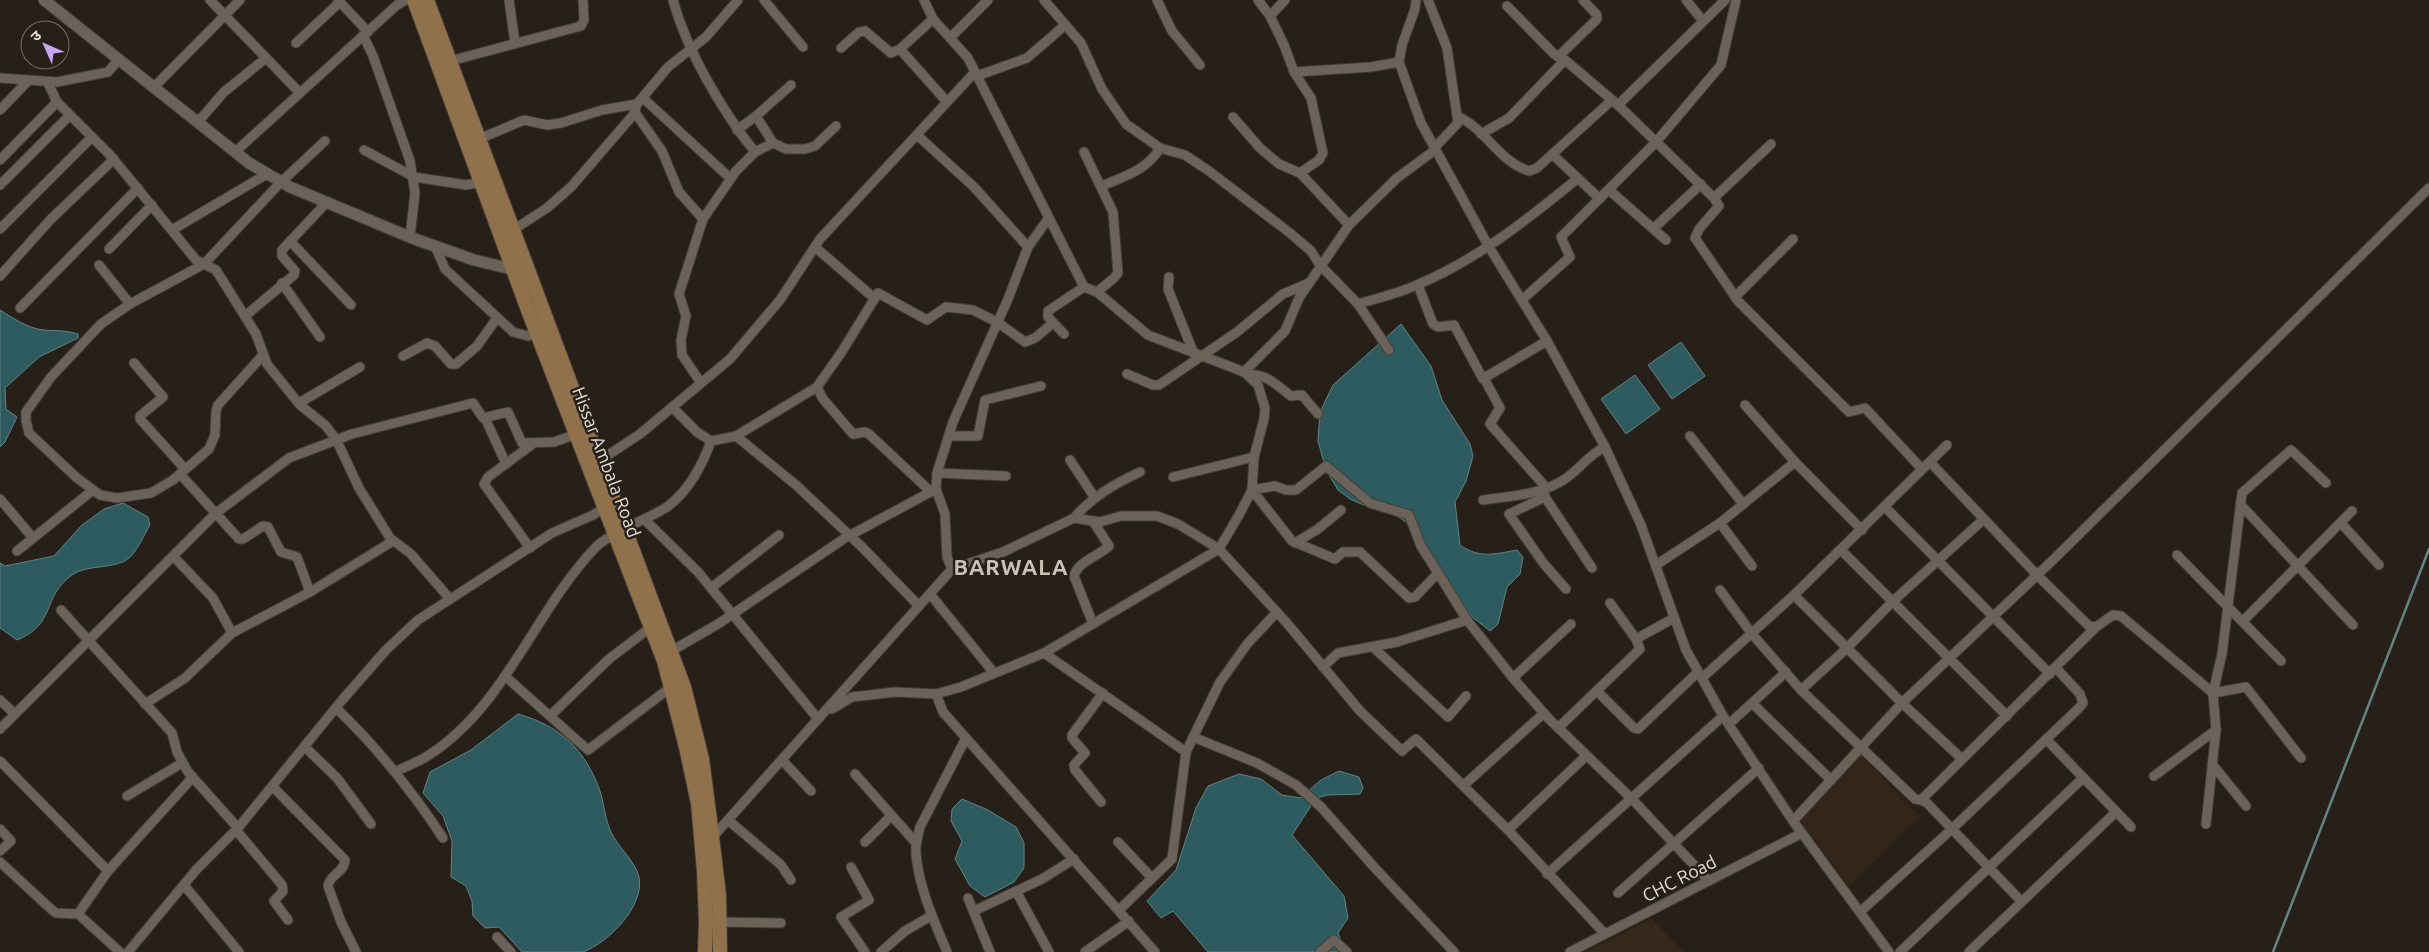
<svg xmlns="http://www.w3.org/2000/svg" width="2429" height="952" font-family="Ubuntu,'Noto Sans Devanagari',sans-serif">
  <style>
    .built { fill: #34291b }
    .education { fill: #34251a }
    .water { fill: #2d5b5f; stroke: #648384 }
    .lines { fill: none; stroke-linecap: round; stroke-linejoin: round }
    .stream { stroke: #648384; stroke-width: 2.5 }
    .minor-casing { stroke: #433e38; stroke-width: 11 }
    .tertiary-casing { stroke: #433e38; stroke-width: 13 }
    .primary-casing { stroke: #433e38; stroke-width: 16 }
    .minor { stroke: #6b6359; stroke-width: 9 }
    .tertiary { stroke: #6b6359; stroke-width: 11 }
    .primary { stroke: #90714c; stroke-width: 14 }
    .labels { text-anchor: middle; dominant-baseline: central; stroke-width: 5; stroke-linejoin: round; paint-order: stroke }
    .street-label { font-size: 18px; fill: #e5e1db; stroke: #272018 }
    .district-label { font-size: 22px; font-weight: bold; letter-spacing: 1px; fill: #cbc2b7; stroke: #272018 }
  </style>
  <rect width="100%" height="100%" fill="#272018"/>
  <polygon class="built" points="1652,919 1684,952 1585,952"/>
  <polygon class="education" points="1860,754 1920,817 1849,887 1799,818"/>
  <g class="water">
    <path d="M0,310C13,318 27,328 43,330C56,331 66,330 78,334V338L39,357L5,388L6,409L17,417L5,442L0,447Z"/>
    <path d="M1401,324L1431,366L1442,400L1470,444L1473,456L1466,481L1455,502L1460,545C1480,559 1494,554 1517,550L1523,557L1520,574L1507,587L1498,624L1490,631L1471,616L1406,522L1389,511L1366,506L1350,499L1338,490L1326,470L1318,441L1320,412L1333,385Z"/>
    <polygon points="1681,342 1705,376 1672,399 1648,365"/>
    <polygon points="1635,375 1660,409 1626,434 1601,399"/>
    <path d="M123,503L148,517L150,525C144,535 139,547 132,555C119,571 88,563 72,575C41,597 57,624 17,640L0,628V563L5,566L54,556L82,525L104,509Z"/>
    <path d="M518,714C560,726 585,749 600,791C604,804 605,819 611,832C617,846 636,862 639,877C645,906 608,943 583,952C571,952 536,952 522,952L499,927L485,928L473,916L472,901L466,886L451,877L452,841L443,816L423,793L430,772L471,750Z"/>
    <polygon points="1339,771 1359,777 1363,788 1360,794 1328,795 1316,798 1292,835 1344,896 1348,918 1338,933 1345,952 1208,952 1173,911 1161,918 1147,901 1176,870 1196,808 1208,786 1239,774 1261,779 1282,795 1300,798 1321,780"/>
    <polygon points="962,799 988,810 1016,827 1024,843 1024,868 1014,882 985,897 970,886 955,859 962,841 951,821 952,809"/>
  </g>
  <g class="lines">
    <polyline class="stream" points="2273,952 2429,549"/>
    <g class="minor-casing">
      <g id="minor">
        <polyline points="210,0 300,93"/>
        <polyline points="338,0 368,32"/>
        <polyline points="509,0 515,43"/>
        <path d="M673,0C687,51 722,111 755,152"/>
        <polyline points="764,0 803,47"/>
        <polyline points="1044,0 1081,43 1102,89 1126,124 1160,148 1185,155 1209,171 1290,233 1311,251 1320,265 1358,304 1389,350"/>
        <polyline points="1157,0 1172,31 1200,65"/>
        <polyline points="1258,0 1270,16 1284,45 1294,72 1311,98 1323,153 1319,160 1300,173"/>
        <polyline points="1416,0 1415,9 1402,45 1399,62 1421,123 1489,247 1547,341 1605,447 1641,525 1686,650 1723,716 1793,821 1889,952"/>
        <polyline points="1686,0 1703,21"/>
        <polyline points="1507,6 1554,54 1565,60 1618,105 1714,198 1719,206 1699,229 1695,238 1738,301 1849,412 1865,408 1922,469"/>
        <polyline points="1270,16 1285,0"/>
        <polyline points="363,35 373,56 410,161 415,193 410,237"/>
        <polyline points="950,38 988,0"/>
        <polyline points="296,43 340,2"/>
        <polyline points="841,48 859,32 865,31 891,53 900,49 933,19"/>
        <polyline points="900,49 947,102"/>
        <polyline points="1558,57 1597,19 1597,15 1583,0"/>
        <polyline points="450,61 581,26 584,20 583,0"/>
        <polyline points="1294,72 1371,67 1399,62"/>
        <polyline points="977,76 1027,58 1064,26"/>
        <polyline points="0,78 57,82 108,72 119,59"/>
        <polyline points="48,83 57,102 111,156 196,260 216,270 256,334 267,364 300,405 325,425 336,439 359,488 390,538 411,554 450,599"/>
        <polyline points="154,87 240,0"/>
        <polyline points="643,98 730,178"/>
        <polyline points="1618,105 1725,0"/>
        <polyline points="0,110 28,81"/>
        <polyline points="634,111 662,151 679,192 703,219"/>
        <polyline points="756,116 773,143 786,149 805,149 815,146 836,126"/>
        <polyline points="1233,117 1260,148 1279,164 1300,173 1349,225"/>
        <path d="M1459,117C1486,129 1499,162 1529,171L1537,168L1612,100"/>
        <polyline points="198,122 224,92 266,58"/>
        <polyline points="737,130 756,116 791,85"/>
        <polyline points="1481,134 1509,118 1565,60"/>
        <polyline points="917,135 974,187 1028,247"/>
        <polyline points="479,139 524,120 547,125 561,123 602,110 637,104"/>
        <polyline points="364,150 414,177 466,185 482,182"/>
        <polyline points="235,152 397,5 406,0"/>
        <polyline points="1084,152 1113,212 1118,273 1114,278 1097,292"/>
        <polyline points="1552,154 1600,199"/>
        <polyline points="0,160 57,102"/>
        <polyline points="0,185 70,115"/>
        <path d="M1102,186C1125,176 1147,170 1160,148"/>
        <polyline points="1609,190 1666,240"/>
        <polyline points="1714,198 1771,144"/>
        <polyline points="0,229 92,137"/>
        <polyline points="1653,229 1701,184"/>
        <polyline points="172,230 267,174"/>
        <polyline points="513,230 547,208 571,187 634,114 637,104 668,67 706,37 738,0"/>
        <polyline points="290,241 351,305"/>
        <polyline points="435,246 445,269 513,332 528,336 537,333"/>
        <polyline points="815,247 874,298"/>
        <polyline points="109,249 152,205"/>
        <polyline points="99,265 130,304"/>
        <polyline points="0,276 51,219 114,159"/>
        <polyline points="1169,277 1168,289 1194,354"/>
        <polyline points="282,283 320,337"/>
        <polyline points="1418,285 1433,324 1438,327 1454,325 1483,379"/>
        <polyline points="1735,297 1793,239"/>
        <polyline points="1523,299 1570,257 1561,237 1656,142 1721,65 1736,0"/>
        <path d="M1358,304C1378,298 1400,293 1419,284C1478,259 1528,219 1577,179"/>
        <polyline points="20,308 138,188"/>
        <polyline points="245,316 294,275 295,271 282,256 282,250 327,202"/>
        <polyline points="1064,334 1048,317 1048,311 1084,287"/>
        <polyline points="1547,341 1484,378 1500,408 1490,424 1543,484 1545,497 1592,568"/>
        <polyline points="263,355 218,405 216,411 215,435 209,449 173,480 151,493 117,498 100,495 77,478 29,433 26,421 26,412 51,377 101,324 130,304 204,264 281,182 325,141"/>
        <polyline points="403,356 427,343 435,346 451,364 456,364 477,346 497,318"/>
        <polyline points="134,363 163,397 140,416 140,419 185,469"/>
        <polyline points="1244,372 1285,331 1299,298 1349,225 1397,178 1435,150 1437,145 1458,123 1447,48 1428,0"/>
        <polyline points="1127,374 1153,385 1159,385 1237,332 1283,294 1309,283"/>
        <path d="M1249,375C1266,373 1279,387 1291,396L1302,395L1318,414"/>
        <polyline points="701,383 682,355 681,340 686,316 679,294 703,219 736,171 755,152 773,143"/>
        <polyline points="817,387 823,399 853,434 865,432 869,434 931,492"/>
        <polyline points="299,403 360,367"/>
        <polyline points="1745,405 1795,462 1862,530"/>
        <polyline points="672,407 697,432 711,441 736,436 796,485 861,546 919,606"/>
        <polyline points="485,418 506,464"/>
        <polyline points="736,436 817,387 841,353 878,293 927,320 946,307 973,310 997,322 1025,342 1035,338 1053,323"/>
        <polyline points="949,436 978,436 985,400 1041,386"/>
        <polyline points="1690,436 1743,504"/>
        <polyline points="1070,460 1095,498"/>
        <polyline points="1930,462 2037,575 2089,626 2096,627 2113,615 2121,616 2213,693 2246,687 2301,758"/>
        <polyline points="596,463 640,434 730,359 780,300 820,239 975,72"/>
        <polyline points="937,473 1006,476"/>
        <polyline points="180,474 239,539 243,539 263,526 268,527 281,552 297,557 310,592"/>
        <polyline points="1173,477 1254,457"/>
        <polyline points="1545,497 1509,514 1544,564 1566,589"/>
        <polyline points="0,499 33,538"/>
        <path d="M1483,500C1511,496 1541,495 1565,479C1580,469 1589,454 1605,447"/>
        <polyline points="2240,504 2353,625"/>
        <polyline points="1885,507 2050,674"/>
        <path d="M1074,518C1092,497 1114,484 1140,472"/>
        <polyline points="644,519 698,572 818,719"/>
        <path d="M1093,521L1109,546C1099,556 1078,561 1074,576L1093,624"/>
        <polyline points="1720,523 1752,566"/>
        <polyline points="2341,523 2379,565"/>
        <polyline points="1295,543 1318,529 1341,510"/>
        <polyline points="530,548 484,484 488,477 534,443"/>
        <polyline points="1841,550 2007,716"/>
        <polyline points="17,551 93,490"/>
        <polyline points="2177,555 2281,661"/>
        <polyline points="174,557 213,598 232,633"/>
        <polyline points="1656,565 1720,523 1795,462"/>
        <polyline points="952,569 947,557 945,514 936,489 937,473 953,422 1008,299 1028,247 1048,219"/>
        <polyline points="1438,573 1415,597 1409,598 1360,552 1343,552 1335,559 1292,541 1252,490 1275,486 1286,490 1296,490 1326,466 1370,503 1409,515 1421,546 1438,573 1467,620 1513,678 1549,719 1632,799 1709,881"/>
        <polyline points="711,588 779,535"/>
        <polyline points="1720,590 1752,634 1801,690 1915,799 1921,800 2096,627"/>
        <polyline points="930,594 994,673"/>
        <polyline points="1794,595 1902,703 1962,759"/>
        <polyline points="61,610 172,733 177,752 188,772 238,828"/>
        <polyline points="2243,621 2352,511"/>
        <polyline points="1636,639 1674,618"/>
        <polyline points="1373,647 1448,717 1466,696"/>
        <polyline points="668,653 718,624 845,538 936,489"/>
        <polyline points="1044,653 1186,752"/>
        <polyline points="1323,667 1338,653 1397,642 1467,620"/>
        <polyline points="505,676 588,750 671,687"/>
        <polyline points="1513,678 1571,624"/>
        <polyline points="1702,678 1794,595 1947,445"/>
        <polyline points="1801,690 1847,648 1892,602 1984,519"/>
        <polyline points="1598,692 1634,728 1638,729 1698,672"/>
        <polyline points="936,694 943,712 1155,952"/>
        <polyline points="0,700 15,714"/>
        <polyline points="145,704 185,678 232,633 310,592 393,541"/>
        <polyline points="1753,704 1831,780"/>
        <path d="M336,708C377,747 412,791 443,838"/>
        <polyline points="832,709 852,697 895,692 936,694 961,687 1044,653 1219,549 1239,515 1252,490 1254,457 1264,419 1265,408 1258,385 1244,372 1148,335 1097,292 1084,287 968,58 933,19 924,0"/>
        <polyline points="550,716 609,659 651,627"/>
        <polyline points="1729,724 1786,672"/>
        <polyline points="1558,728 1640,649 1636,639 1610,603"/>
        <polyline points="0,729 215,514 289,458 352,434 473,403 483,418 508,412 522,443 554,442 580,433"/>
        <polyline points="1193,737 1257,763 1296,785 1321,807 1374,867 1454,952"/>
        <polyline points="2046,739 2131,827"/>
        <polyline points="305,747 337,778 371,824"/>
        <polyline points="782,760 811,791"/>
        <polyline points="0,761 108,871"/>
        <polyline points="2212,764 2246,806"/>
        <path d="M395,772C406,766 419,762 429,755C506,705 534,612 595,548C605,537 618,533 630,526C642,520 656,514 667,507C688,492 703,464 711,441"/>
        <polyline points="855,774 916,843"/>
        <polyline points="2154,776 2216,730"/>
        <polyline points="1464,785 1544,713"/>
        <path d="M273,787L345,860C345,872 330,874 328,886L341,922L356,952"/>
        <polyline points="127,796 182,763"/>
        <polyline points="1921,800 1927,803 2021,901"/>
        <polyline points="1101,802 1075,770 1074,765 1085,753 1072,738 1072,735 1103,693"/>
        <polyline points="728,820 781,865 791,880"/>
        <polyline points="1793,821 1902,703 2054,559 2429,188"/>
        <polyline points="2206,824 2216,730 2213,693 2222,654 2242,493 2291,450 2326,483"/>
        <polyline points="0,829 11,841 0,851"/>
        <polyline points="236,830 282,885 283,891 274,901 288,920"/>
        <polyline points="1508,830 1586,756"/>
        <polyline points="710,840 952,569 1003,552 1074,518 1100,522 1121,516 1157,516 1178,524 1219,549 1286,622 1360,711 1402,751 1416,739 1508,830 1605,934"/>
        <polyline points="865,842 891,816"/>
        <polyline points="1118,842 1152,878"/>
        <polyline points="0,862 52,910 56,913 78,914 120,952"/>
        <polyline points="851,867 869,900 841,917 865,952"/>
        <polyline points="1547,874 1723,716"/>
        <polyline points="184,885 239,952"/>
        <polyline points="1016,891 1049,952"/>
        <polyline points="1618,893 1759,768"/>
        <polyline points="968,898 990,952"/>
        <polyline points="1119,910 1172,859 1186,752 1220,682 1248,643 1277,612"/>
        <polyline points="974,911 1042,879 1074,859"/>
        <polyline points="1860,912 1952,829 2079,708 2083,703 2080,694 2056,668"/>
        <polyline points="78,914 108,871 193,777"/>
        <polyline points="720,922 781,923"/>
        <polyline points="497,937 511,952"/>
        <polyline points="128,952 196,870 238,828 343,699 386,650 418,620 552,533 593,515 609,505"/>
        <polyline points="881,952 905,931 931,916"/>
        <path d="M947,952C934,921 919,888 916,854C915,845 918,835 920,827L966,738"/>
        <polyline points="1085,952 1129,921"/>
        <polyline points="1320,952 1334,940 1347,952"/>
        <polyline points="1570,952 1802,833"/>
        <polyline points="1900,952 2083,778"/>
        <polyline points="1969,952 2116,812"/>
      </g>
    </g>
    <g class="tertiary-casing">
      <polyline id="tertiary" points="44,0 249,163 290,187 412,238 474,260 520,271"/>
    </g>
    <g class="primary-casing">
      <g id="primary">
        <polyline points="414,0 528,310 664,661 686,747 698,803 704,871 706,922 705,952"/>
        <polyline points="427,0 684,687 702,759 710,820 719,895 720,952"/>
      </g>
    </g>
    <use href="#minor" class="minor"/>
    <use href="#tertiary" class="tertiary"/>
    <use href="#primary" class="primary"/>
  </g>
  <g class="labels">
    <g class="street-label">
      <text transform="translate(607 462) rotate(69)">Hissar Ambala Road</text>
      <text transform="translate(1679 878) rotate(-27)">CHC Road</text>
    </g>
    <g class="district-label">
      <text x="1011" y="566">BARWALA</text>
    </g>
  </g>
  <g transform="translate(45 45) rotate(315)"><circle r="24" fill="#272018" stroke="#736d66"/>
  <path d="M0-4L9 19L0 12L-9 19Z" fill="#c6a6f0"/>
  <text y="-8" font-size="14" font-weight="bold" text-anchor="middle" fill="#e5e1db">उ</text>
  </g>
</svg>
